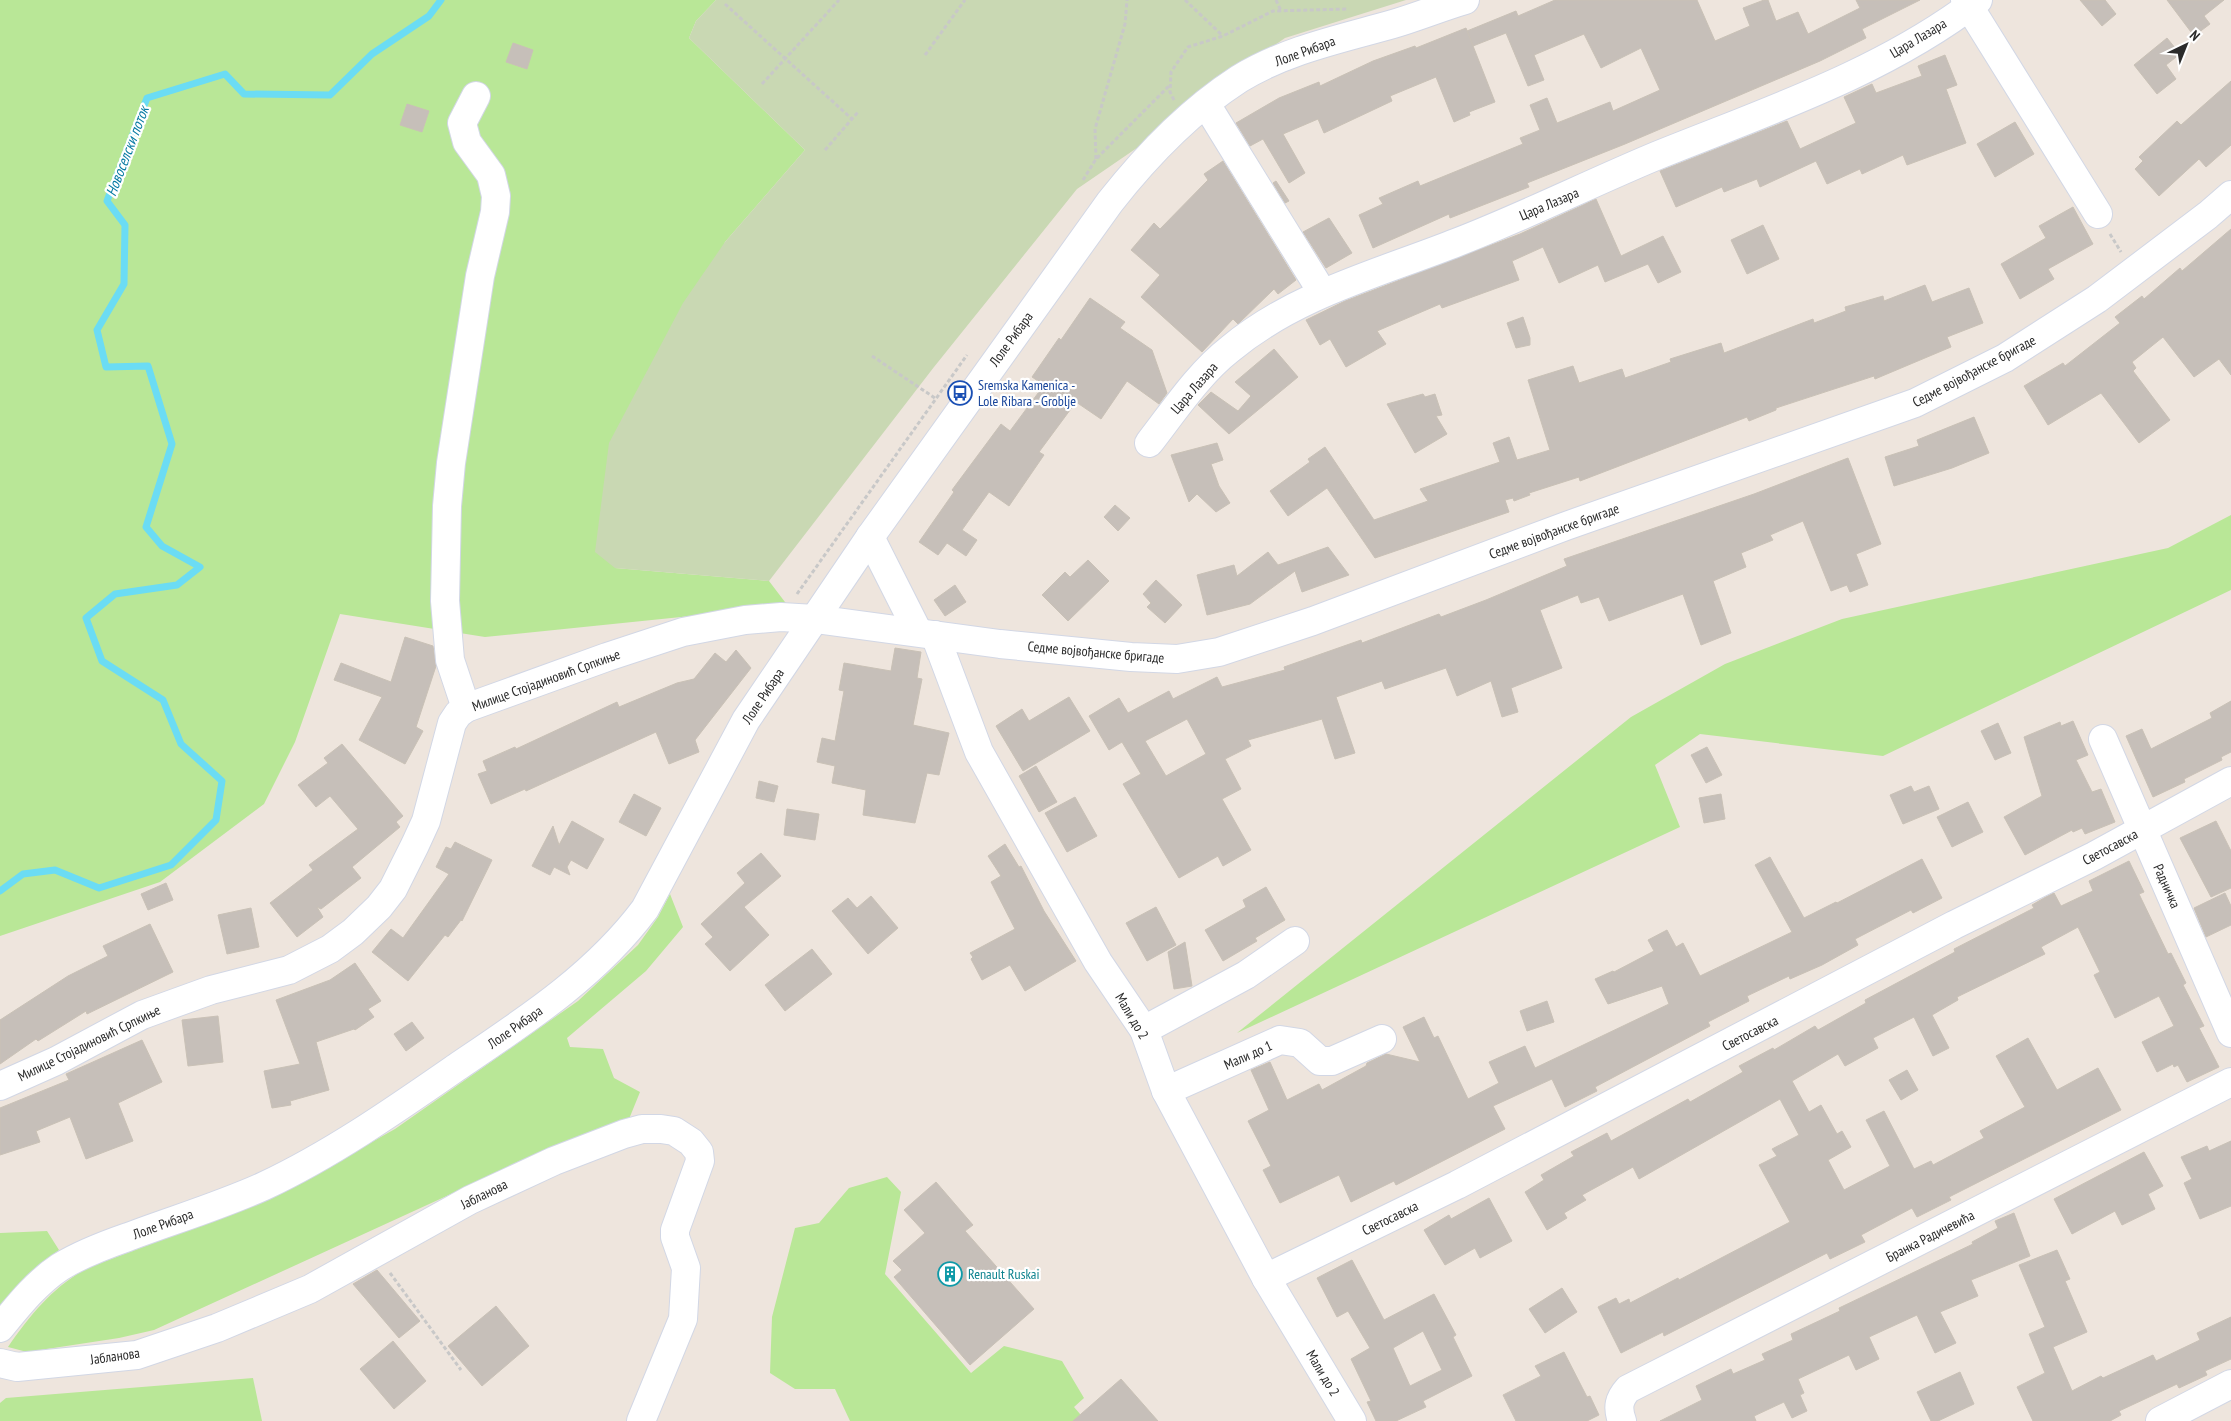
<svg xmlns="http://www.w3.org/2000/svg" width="2231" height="1421" font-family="'PT Sans Narrow',sans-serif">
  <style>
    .green { fill: #b9e797 }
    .cemetery { fill: #c9d8b3 }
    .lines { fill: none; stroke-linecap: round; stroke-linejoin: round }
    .stream { stroke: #6bdcf4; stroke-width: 7 }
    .building { fill: #c6bfb9; stroke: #c9c1b6; fill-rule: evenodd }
    .minor-casing { stroke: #d2d7e5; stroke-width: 30 }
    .path { stroke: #c8c8c8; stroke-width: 3; stroke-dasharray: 4 2.5; stroke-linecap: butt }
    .minor { stroke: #fff; stroke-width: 28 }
    .labels { text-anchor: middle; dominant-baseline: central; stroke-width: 4.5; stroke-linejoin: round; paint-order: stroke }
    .street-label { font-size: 14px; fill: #2b2b2b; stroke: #fff }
    .transit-label { font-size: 14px; fill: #164399; stroke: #fff; text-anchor: start }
    .culture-label { font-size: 14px; fill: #0d838f; stroke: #fff; text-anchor: start }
    .water-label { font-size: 15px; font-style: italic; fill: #077ba3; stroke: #fff }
  </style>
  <rect width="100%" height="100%" fill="#eee5dd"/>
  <g class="green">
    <polygon points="0,0 716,0 696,21 689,38 805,150 725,242 615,568 769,581 788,606 485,637 340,614 295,742 264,804 160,882 0,936"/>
    <polygon points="2231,515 2231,590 1883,756 1700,734 1655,765 1680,827 1237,1033 1631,717 1725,664 1842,619 2168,548"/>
    <path d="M670,894L683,927L646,971L567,1038L570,1047L603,1049L614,1078L640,1092L627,1124L567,1141L154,1330L119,1338L27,1352L8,1347C31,1314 52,1288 87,1268L270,1199L395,1129L578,1001L638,945L658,917Z"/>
    <polygon points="887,1177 901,1192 885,1274 971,1373 1004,1346 1062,1361 1084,1398 1074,1407 1086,1421 850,1421 835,1389 795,1389 770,1373 772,1317 795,1228 819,1223 849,1188"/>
    <polygon points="47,1231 59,1250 31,1272 0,1305 0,1233"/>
    <polygon points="253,1378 262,1421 0,1421 0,1403 6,1398"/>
  </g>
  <polygon class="cemetery" points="716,0 1406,0 1285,38 1218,85 1147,141 1077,189 934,367 769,581 615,568 595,552 609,443 683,303 725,242 805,150 689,38 696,21"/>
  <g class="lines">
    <polyline class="stream" points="0,891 23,874 55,870 99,888 171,865 216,820 222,781 181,744 163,700 102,661 86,618 115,594 177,585 200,567 162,546 146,527 172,444 148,366 106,367 97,330 124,284 125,225 107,201 147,98 225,74 244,94 330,95 372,54 429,16 441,0"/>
  </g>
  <g class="building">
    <polygon points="1555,0 1697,0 1715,41 1750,26 1743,8 1764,0 1768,0 1776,21 1798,12 1808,34 1860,8 1856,0 1920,0 1862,29 1866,38 1820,61 1625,144 1527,183 1529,187 1450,218 1449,214 1373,248 1359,215 1383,204 1379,198 1418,181 1420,186 1523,144 1520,138 1540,130 1530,105 1547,98 1557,123 1610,102 1613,111 1660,90 1641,48 1601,68 1584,34 1534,55 1544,80 1528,86 1506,33 1473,46 1467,31 1516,11 1518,16"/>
    <polygon points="2080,0 2105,0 2116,14 2102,26"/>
    <polygon points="2167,0 2224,0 2204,16 2210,24 2194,36"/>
    <polygon points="1466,28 1495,102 1469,112 1470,115 1454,122 1436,77 1390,96 1392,101 1324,133 1318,119 1283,134 1305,173 1289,183 1263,139 1250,146 1236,123 1279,98 1319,82 1320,86 1373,61 1415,46 1416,48"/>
    <polygon points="2167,38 2180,54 2166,65 2176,79 2157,94 2134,65"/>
    <polygon points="513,43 533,50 527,69 506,62"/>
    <polygon points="1945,55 1957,85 1946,89 1966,143 1907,165 1903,155 1862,174 1860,169 1827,184 1816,161 1760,187 1757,179 1724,192 1722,187 1676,207 1660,171 1787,121 1800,149 1856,123 1844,97 1872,84 1876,93 1922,76 1918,66"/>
    <polygon points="2231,81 2231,145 2206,167 2199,159 2159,196 2135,169 2143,161 2139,157 2177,121 2181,125"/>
    <polygon points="407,104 429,111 422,132 400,125"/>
    <polygon points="2015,122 2034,154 1995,177 1977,144"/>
    <polygon points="1223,161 1296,280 1278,294 1274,289 1238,324 1233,319 1202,352 1141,297 1160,275 1131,250 1154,223 1160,229 1208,180 1204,174"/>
    <polygon points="1276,181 1289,201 1285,203 1273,183"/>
    <polygon points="1596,199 1621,256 1663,236 1681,272 1658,283 1648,264 1605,282 1598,265 1559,283 1543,247 1512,261 1519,280 1442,308 1440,304 1377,331 1386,344 1346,367 1330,339 1320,345 1306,320 1345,301 1520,234"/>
    <polygon points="2073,207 2093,244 2048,269 2054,279 2020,299 2001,264 2046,238 2039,226"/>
    <polygon points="1329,218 1352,253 1326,268 1303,232"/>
    <polygon points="1763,225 1779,259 1747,274 1731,240"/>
    <polygon points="2231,229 2231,375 2219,359 2194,377 2163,337 2132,362 2136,368 2133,371 2170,420 2139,443 2101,393 2048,425 2024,386 2063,363 2065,366 2120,323 2115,317 2142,296 2144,299 2180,268 2182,271"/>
    <polygon points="1925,285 1932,302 1969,288 1983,323 1947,337 1951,347 1875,379 1874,376 1776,408 1776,410 1749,421 1747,417 1580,481 1579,477 1529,493 1530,495 1514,501 1513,498 1505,500 1509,512 1375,558 1327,488 1288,516 1270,491 1310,462 1308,459 1325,447 1374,520 1428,501 1420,489 1500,462 1493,443 1509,437 1517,460 1550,450 1528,380 1573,366 1579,383 1622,369 1625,378 1671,362 1670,359 1721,343 1724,353 1813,319 1814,323 1846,311 1845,307 1883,296 1884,301"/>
    <polygon points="1090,298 1125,322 1120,328 1152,350 1167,393 1159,404 1127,381 1101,419 1076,402 1039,452 1044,455 1009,506 989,492 962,530 977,540 966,556 947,543 938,555 919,542 954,492 952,490 1001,424 1010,431 1044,385 1032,377 1059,338 1061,340"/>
    <polygon points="1523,317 1530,338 1530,345 1516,348 1507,323"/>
    <polygon points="1274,349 1298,377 1229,434 1198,405 1211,392 1238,411 1251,396 1235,382"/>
    <polygon points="1423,394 1425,397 1435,394 1442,415 1436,416 1447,434 1415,453 1387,404"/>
    <polygon points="1974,417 1989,453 1952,468 1894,486 1885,457 1919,446 1917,440"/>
    <polygon points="1217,443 1223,460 1211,464 1219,486 1230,503 1216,512 1197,494 1189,502 1171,455"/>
    <path d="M1848,458L1881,544L1856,554L1868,585L1850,592L1847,585L1831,591L1803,521L1770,535L1773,540L1741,553L1746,567L1713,581L1731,633L1701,645L1683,594L1609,621L1599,597L1581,603L1578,595L1540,610L1562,668L1511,688L1518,712L1502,717L1491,681L1457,696L1446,668L1385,689L1382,681L1336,697L1355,753L1335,759L1322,719L1248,740L1251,746L1225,759L1241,789L1222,799L1251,850L1223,866L1218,856L1179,878L1123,784L1141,774L1122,742L1109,750L1089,716L1119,698L1128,713L1169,691L1173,699L1217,677L1222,687L1285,670L1284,667L1361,640L1362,643L1439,614L1441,617L1486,600L1567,566L1564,559L1754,494ZM1187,719L1206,754L1166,776L1145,741Z"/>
    <polygon points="1115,505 1130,518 1118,531 1104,517"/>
    <polygon points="1328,547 1349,575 1302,592 1295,571 1250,604 1207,615 1197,575 1234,565 1237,576 1268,552 1278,565"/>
    <polygon points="1088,560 1109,581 1068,621 1042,595 1065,572 1070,577"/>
    <polygon points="1156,580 1182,605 1165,623 1147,607 1151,603 1143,594"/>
    <polygon points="955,585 966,602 945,616 934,600"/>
    <polygon points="405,637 433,646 436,666 416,727 423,731 405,764 359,740 382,697 334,680 341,663 391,682"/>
    <polygon points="895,648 921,652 917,678 922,679 913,725 949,733 939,775 927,773 915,823 863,815 866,790 832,783 835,766 817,762 822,738 835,741 844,691 839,690 844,663 891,671"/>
    <polygon points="736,650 751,668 695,740 699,752 669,764 656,732 526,791 525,789 491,804 478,774 487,771 483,761 515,747 516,749 617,702 619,707 677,683 694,679 715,653 726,662"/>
    <polygon points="1069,697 1090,731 1023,771 996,726 1022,709 1029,721"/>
    <polygon points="2231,701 2231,752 2221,757 2222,760 2184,779 2185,782 2153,797 2126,736 2142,729 2151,749 2212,718 2210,713"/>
    <polygon points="2073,721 2088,755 2076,760 2092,792 2101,789 2115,822 2085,834 2082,828 2073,832 2072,830 2025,855 2004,817 2042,796 2024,737 2060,722 2061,726"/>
    <polygon points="1998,723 2011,753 1995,760 1981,731"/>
    <polygon points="342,744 403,816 396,822 400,827 352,867 361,878 321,909 317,907 323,917 297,937 270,903 313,870 309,865 358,829 330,796 316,807 298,785 328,763 324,758"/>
    <polygon points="1707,747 1722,775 1706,783 1691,755"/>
    <polygon points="1036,766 1057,802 1039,812 1019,776"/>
    <polygon points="759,781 778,786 774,802 756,798"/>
    <polygon points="1911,786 1914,792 1929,786 1939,809 1903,824 1890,795"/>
    <polygon points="634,794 661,808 646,836 619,822"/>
    <polygon points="1721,794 1725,819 1704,823 1699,798"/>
    <polygon points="1075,797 1097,836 1067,852 1045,813"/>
    <polygon points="1968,802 1983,832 1952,847 1937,817"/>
    <polygon points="787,809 819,814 815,840 784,835"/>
    <polygon points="572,821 604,839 587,869 571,860 567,867 570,875 554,867 550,875 532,866 553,826 559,845"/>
    <polygon points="2216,821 2231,851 2231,888 2211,897 2180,838"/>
    <polygon points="455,842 492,860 462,921 461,920 448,937 445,935 408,981 372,952 391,929 403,938 449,874 436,867 446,847 451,849"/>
    <polygon points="1005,844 1019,867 1021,866 1044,911 1076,961 1025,991 1010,965 982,980 971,959 973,957 970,953 1015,929 991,882 1001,876 988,856"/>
    <polygon points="761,853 781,876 744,907 769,935 730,971 705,944 713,937 701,924 745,883 737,873"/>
    <polygon points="1770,857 1804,918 1836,902 1837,903 1922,859 1942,898 1913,913 1911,910 1855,939 1858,945 1822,965 1790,979 1789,976 1747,996 1749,1001 1708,1022 1710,1026 1595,1087 1597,1091 1565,1107 1552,1079 1493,1106 1505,1129 1396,1185 1394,1181 1351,1202 1339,1175 1280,1203 1263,1170 1271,1166 1248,1121 1269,1110 1251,1070 1270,1062 1287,1100 1319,1084 1322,1090 1366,1066 1367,1063 1386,1054 1420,1062 1403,1027 1424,1017 1434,1038 1438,1036 1468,1099 1499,1083 1489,1062 1525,1046 1535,1068 1669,1004 1662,986 1608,1004 1595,979 1613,971 1614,972 1654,951 1648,940 1667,930 1676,947 1683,943 1700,976 1792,932 1755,865"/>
    <polygon points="2129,861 2144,892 2139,894 2168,954 2171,953 2186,983 2183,985 2204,1026 2199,1028 2219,1067 2187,1082 2178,1065 2174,1067 2173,1064 2157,1072 2142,1042 2174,1026 2159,996 2115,1018 2094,975 2100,972 2078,927 2041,947 2045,954 1957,997 1958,1000 1932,1015 1949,1048 1933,1056 1914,1017 1873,1038 1878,1048 1845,1066 1838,1054 1792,1081 1809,1112 1821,1105 1837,1134 1842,1131 1851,1147 1828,1160 1844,1190 1890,1166 1866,1120 1884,1111 1914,1169 1931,1161 1933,1165 1984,1138 1980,1131 2025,1107 1996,1056 2028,1038 2057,1090 2098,1068 2121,1110 1949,1197 1951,1200 1917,1217 1912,1208 1861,1235 1865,1242 1830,1259 1827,1253 1664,1336 1663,1332 1621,1353 1598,1307 1616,1298 1619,1304 1629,1299 1630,1303 1678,1278 1679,1280 1790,1222 1759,1165 1777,1156 1772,1149 1799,1135 1780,1099 1639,1179 1633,1167 1582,1195 1586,1200 1564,1213 1567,1218 1547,1230 1525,1192 1544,1180 1541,1175 1574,1156 1571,1152 1607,1133 1611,1141 1688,1099 1690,1102 1743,1072 1739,1066 1773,1048 1774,1050 1815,1026 1818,1030 1866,1003 1865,1000 1955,952 1954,949 2034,908 2032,905 2044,898 2054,893 2061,906 2093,891 2089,881"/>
    <polygon points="166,883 173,900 148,910 141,894"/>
    <polygon points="1266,887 1285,920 1255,938 1257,941 1223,961 1205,930 1246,907 1243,900"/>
    <polygon points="2225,893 2231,906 2231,925 2206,937 2194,908"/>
    <polygon points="871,896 898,928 868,954 832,911 848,898 857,908"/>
    <polygon points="1156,907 1176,945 1147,961 1126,923"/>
    <polygon points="251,908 259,947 227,954 218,915"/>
    <polygon points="150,924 173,972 87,1014 86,1011 38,1041 36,1039 0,1064 0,1020 68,976 108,956 103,946"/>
    <polygon points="1185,942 1192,986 1174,989 1168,952"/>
    <polygon points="812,949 832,974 785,1011 765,985"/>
    <polygon points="355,963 381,1001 368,1009 374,1017 355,1030 354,1029 316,1042 329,1090 290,1101 291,1105 272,1108 264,1071 300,1064 276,1000 330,980"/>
    <polygon points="1547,1001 1554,1022 1527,1031 1520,1011"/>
    <polygon points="218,1016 223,1062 188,1066 182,1020"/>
    <polygon points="412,1022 424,1038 406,1051 394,1034"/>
    <polygon points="142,1040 162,1082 118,1103 133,1141 86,1159 70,1117 36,1131 40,1142 0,1155 0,1108 69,1080 66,1074"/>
    <polygon points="1907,1070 1918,1090 1901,1100 1889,1080"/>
    <polygon points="2231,1141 2231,1206 2200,1219 2184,1183 2192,1179 2181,1157 2207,1146 2209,1151"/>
    <polygon points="2144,1152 2163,1186 2148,1194 2155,1209 2122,1225 2115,1211 2072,1234 2054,1199"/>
    <polygon points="936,1182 973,1225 965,1231 1034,1309 970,1365 894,1277 902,1270 893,1261 925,1233 904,1210"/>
    <polygon points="1489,1198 1512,1241 1480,1258 1475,1248 1445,1265 1424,1230 1449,1215 1451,1219"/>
    <polygon points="2014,1213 2030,1256 1971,1280 1978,1296 1940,1312 1956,1343 1935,1353 1917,1315 1869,1337 1879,1359 1856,1370 1849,1355 1798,1379 1804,1393 1800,1395 1807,1411 1792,1418 1784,1402 1754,1416 1756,1421 1660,1421 1702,1400 1696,1386 1731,1369 1733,1374 1765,1360 1762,1354 1793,1340 1791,1334 1840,1311 1839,1308 1973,1244 1972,1242 1998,1228 1995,1221"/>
    <polygon points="2057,1250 2070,1279 2065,1281 2087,1332 2053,1347 2072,1391 2101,1376 2103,1378 2153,1355 2156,1361 2200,1340 2197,1333 2231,1317 2231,1359 2205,1371 2207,1375 2179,1388 2177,1384 2119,1411 2121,1415 2110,1421 2033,1421 2017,1387 2045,1373 2029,1334 2045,1327 2019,1265"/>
    <path d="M1352,1260L1384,1320L1434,1294L1456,1335L1453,1337L1472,1376L1423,1401L1426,1407L1396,1421H1376L1367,1402L1371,1401L1351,1359L1370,1348L1348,1311L1337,1317L1317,1278ZM1423,1331L1442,1370L1410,1386L1393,1348Z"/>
    <polygon points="377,1270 420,1321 399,1338 353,1284"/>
    <polygon points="1562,1288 1577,1312 1545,1333 1529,1309"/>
    <polygon points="496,1306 529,1346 482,1386 448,1346"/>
    <polygon points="393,1341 426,1381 394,1409 360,1369"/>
    <polygon points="1564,1352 1587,1397 1590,1396 1599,1415 1587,1421 1516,1421 1503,1395 1541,1376 1535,1366"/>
    <polygon points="1960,1372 1974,1404 1938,1421 1931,1421 1917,1392"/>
    <polygon points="1121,1379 1158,1421 1073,1421"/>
  </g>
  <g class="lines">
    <g class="minor-casing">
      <g id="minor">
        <polyline points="1965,0 2098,214"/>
        <polyline points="1206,104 1322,292"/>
        <path d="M1149,443C1174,411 1198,374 1230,349C1296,294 1380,273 1458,242C1525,216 1589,184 1656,156C1765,112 1883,73 1978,0"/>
        <polyline points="870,537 918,632"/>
        <polyline points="935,635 979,752 1098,962 1144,1030 1166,1091 1266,1278 1352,1421"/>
        <polyline points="466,708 450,660 445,601 447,506 451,463 480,276 495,212 496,196 491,175 467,142 462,123 476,96"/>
        <polyline points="2103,739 2231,1033"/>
        <polyline points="1144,1030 1246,975 1295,941"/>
        <polyline points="0,1086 56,1061 142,1015 211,990 289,970 330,949 353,932 379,907 393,889 415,845 426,821 452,723 458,714 466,708 607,657 683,632 745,620 781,617 815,619 1000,644 1131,657 1177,659 1219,652 1313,621 1566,526 1915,403 2005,358 2097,299 2208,215 2231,195"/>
        <polyline points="1166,1091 1280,1040 1300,1043 1320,1061 1332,1061 1382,1039"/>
        <polyline points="1266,1278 1457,1185 1954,925 2094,856 2231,781"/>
        <path d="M0,1328C18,1306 36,1283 60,1267C81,1254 105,1245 128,1237C173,1220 220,1206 264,1186C332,1154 395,1110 457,1067C525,1021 595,976 645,909L746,720L870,537L1110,202C1147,155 1188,112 1239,79C1286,50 1340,39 1393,24C1417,17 1441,7 1465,0"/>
        <polyline points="0,1363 17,1367 137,1355 217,1328 310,1289 470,1200 554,1161 624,1134 642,1129 661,1129 674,1131 691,1142 699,1152 700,1161 675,1230 675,1237 686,1268 683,1319 641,1421"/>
        <path d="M1622,1421C1617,1407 1619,1399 1628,1389L2231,1082"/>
        <polyline points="2160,1421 2231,1384"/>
      </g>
    </g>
    <g class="path">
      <polyline points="1185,0 1223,36"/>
      <polyline points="1276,0 1281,11"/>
      <polyline points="725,4 852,119"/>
      <polyline points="925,55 965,0"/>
      <polyline points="762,84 839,0"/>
      <polyline points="1174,100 1170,92 1171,72 1188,47 1223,36 1273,11 1348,9"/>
      <polyline points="825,150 858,112"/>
      <polyline points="1096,159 1095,129 1125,24 1127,0"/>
      <polyline points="1083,180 1096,159 1170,85"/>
      <polyline points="2110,234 2121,252"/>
      <polyline points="872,356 935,398"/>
      <polyline points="797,594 967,355"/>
      <polyline points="390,1273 461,1370"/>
    </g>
    <use href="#minor" class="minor"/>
  </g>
  <defs>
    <g id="bus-ring" transform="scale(1.25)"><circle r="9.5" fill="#fff" stroke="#1a4fb4" stroke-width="1.5"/><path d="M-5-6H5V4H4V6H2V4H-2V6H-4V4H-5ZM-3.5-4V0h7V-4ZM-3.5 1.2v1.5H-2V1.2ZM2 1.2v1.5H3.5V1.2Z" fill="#1a4fb4"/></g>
    <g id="building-ring" transform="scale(1.25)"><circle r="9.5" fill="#fff" stroke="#0f9aa8" stroke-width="1.5"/><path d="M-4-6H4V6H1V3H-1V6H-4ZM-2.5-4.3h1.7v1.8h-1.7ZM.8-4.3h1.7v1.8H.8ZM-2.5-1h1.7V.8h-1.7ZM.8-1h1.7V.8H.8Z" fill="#0f9aa8"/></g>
  </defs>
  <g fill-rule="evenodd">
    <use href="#bus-ring" x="960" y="393"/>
    <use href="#building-ring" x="950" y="1274"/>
  </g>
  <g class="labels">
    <g class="street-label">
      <text transform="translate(1918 38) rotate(-31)">Цара Лазара</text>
      <text transform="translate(1305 51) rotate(-20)">Лоле Рибара</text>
      <text transform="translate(1549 204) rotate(-23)">Цара Лазара</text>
      <text transform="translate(1011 339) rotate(-54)">Лоле Рибара</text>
      <text transform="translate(1974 371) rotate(-28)">Седме војвођанске бригаде</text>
      <text transform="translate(1194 388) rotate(-49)">Цара Лазара</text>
      <text transform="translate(1554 531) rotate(-20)">Седме војвођанске бригаде</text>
      <text transform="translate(1096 652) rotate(5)">Седме војвођанске бригаде</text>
      <text transform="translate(546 680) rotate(-20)">Милице Стојадиновић Српкиње</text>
      <text transform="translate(763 696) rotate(-56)">Лоле Рибара</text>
      <text transform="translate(2110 847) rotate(-28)">Светосавска</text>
      <text transform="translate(2167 886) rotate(66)">Радничка</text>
      <text transform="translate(1132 1016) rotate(59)">Мали до 2</text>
      <text transform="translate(515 1027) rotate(-35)">Лоле Рибара</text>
      <text transform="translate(1750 1033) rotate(-27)">Светосавска</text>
      <text transform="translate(89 1043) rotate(-26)">Милице Стојадиновић Српкиње</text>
      <text transform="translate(1248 1055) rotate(-24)">Мали до 1</text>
      <text transform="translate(484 1194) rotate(-26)">Јабланова</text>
      <text transform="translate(1390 1218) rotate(-26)">Светосавска</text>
      <text transform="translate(163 1224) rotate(-20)">Лоле Рибара</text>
      <text transform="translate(1930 1236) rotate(-27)">Бранка Радичевића</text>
      <text transform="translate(115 1356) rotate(-8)">Јабланова</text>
      <text transform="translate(1323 1373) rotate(59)">Мали до 2</text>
    </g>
    <g class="transit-label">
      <text x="978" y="385">Sremska Kamenica -<tspan x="978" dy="16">Lole Ribara - Groblje</tspan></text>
    </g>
    <g class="culture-label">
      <text x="968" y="1274">Renault Ruskai</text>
    </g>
    <g class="water-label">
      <text transform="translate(127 151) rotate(-69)">Новоселски поток</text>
    </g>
  </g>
  <g transform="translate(2186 45) rotate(43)" stroke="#ffffff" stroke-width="4" paint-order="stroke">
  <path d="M0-4L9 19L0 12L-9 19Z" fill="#2b2b2b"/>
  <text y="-8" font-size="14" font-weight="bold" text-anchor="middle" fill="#2b2b2b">N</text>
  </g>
</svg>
